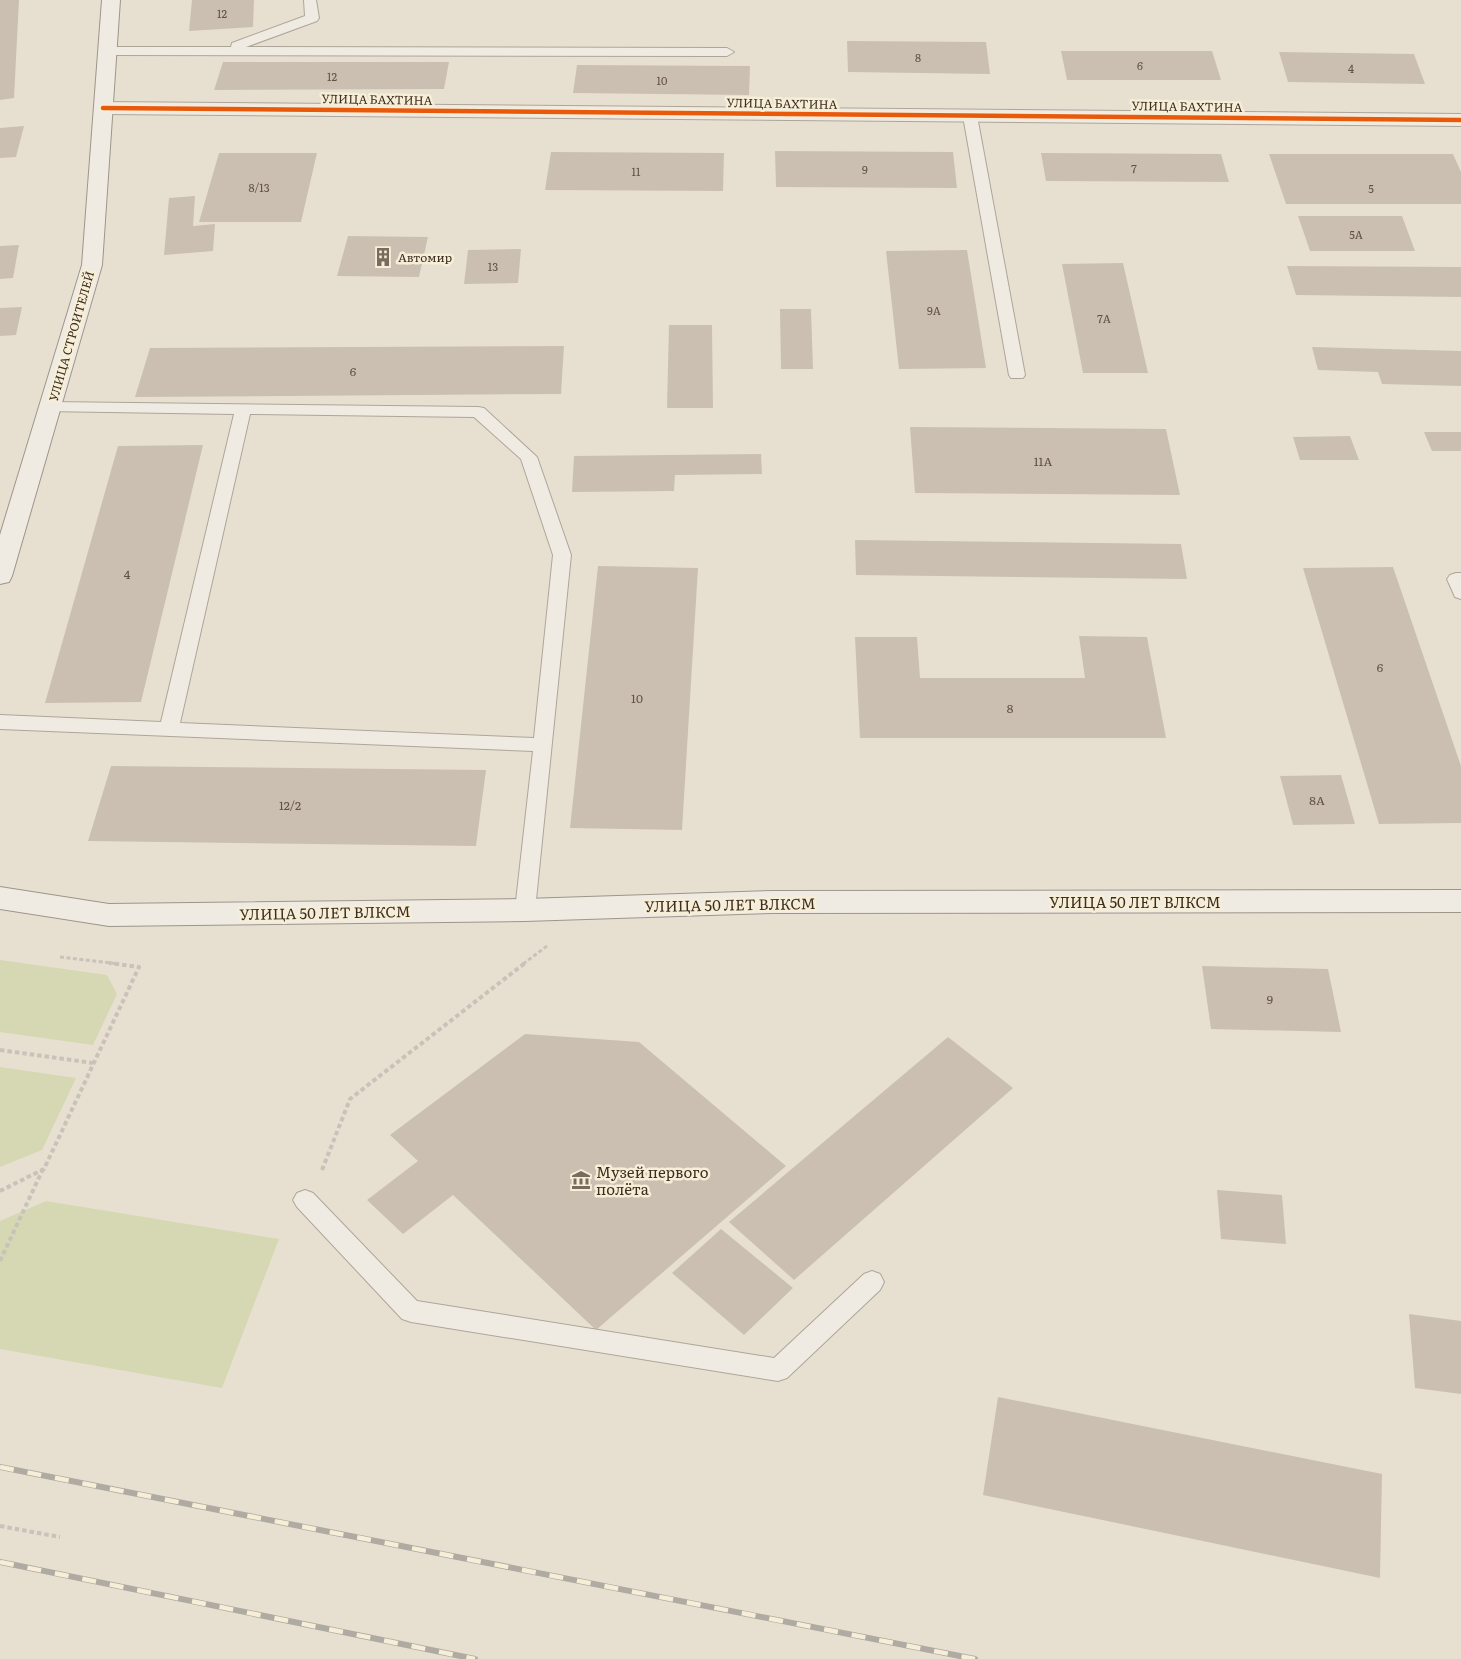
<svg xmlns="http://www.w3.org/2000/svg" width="1461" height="1659" font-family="Literata,serif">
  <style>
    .green { fill: #d6d7b3 }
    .building { fill: #cbbfb2 }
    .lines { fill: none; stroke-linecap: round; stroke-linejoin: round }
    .lane-casing { stroke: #ada599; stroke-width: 2 }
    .street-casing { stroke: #ada599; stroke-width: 2 }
    .secondary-casing { stroke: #9c958a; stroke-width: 2 }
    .path-far1 { stroke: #c8c2b9; stroke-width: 3; stroke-dasharray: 4 2.5; stroke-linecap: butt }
    .path { stroke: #c8c2b9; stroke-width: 4; stroke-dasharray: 4.5 3; stroke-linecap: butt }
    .lane { fill: #efebe3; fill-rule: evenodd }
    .street { fill: #efebe3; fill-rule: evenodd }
    .secondary { fill: #efebe3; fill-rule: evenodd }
    .rail-casing { stroke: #afaaa2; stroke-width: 6 }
    .rail { stroke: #f7eed8; stroke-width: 4.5; stroke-dasharray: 14; stroke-linecap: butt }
    .cycleway-casing { stroke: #f7eed8; stroke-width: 7 }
    .cycleway { stroke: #e8590c; stroke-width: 4.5 }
    .labels { text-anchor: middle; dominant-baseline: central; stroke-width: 5; stroke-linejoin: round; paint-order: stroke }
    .far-number-label { font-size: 11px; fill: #605244 }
    .far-street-label { font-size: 12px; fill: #3d2e20; stroke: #f7eed8 }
    .far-poi-label { font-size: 12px; fill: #3d2e20; stroke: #f7eed8; text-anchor: start }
    .number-label { font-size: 12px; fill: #605244 }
    .street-label { font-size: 15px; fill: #3d2e20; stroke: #f7eed8 }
    .poi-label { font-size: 15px; fill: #3d2e20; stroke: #f7eed8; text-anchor: start }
  </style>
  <rect width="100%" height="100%" fill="#e7e0d1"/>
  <g class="green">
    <polygon points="0,960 107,975 117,994 93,1045 0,1032"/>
    <polygon points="0,1067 76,1078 42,1150 0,1167"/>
    <polygon points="46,1201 279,1239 222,1388 0,1349 0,1221"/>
  </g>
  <g class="building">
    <polygon points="0,0 19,0 14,98 0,100"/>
    <polygon points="192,0 254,0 253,27 189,31"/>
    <polygon points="847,41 986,42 990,74 848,72"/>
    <polygon points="1061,51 1212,51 1221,80 1067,80"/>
    <polygon points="1279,52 1414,54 1425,84 1288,82"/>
    <polygon points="223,62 449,62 444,89 214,90"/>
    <polygon points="577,65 750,66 749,95 573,93"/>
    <polygon points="24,126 16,157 0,158 0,128"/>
    <polygon points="775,151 953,152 957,188 776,187"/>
    <polygon points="551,152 724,153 723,191 545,190"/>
    <polygon points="219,153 317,153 301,222 199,222"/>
    <polygon points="1041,153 1221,154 1229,182 1046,181"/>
    <polygon points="1269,154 1453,154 1461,172 1461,204 1286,204"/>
    <polygon points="195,196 193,226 215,224 213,251 164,255 169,198"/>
    <polygon points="1298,216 1402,216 1415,251 1310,251"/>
    <polygon points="348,236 428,237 419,277 337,276"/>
    <polygon points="19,245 13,278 0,279 0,246"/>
    <polygon points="521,249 518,283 464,284 468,250"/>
    <polygon points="967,250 986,368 899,369 886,251"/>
    <polygon points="1123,263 1148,373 1083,373 1062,264"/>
    <polygon points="1287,266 1461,267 1461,297 1296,295"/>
    <polygon points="22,307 16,335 0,336 0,308"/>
    <polygon points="780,309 811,309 813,369 781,369"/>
    <polygon points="669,325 712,325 713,408 667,408"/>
    <polygon points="564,346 561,394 135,397 150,348"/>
    <polygon points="1312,347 1461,351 1461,386 1382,384 1378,372 1318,370"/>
    <polygon points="910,427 1166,429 1180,495 915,493"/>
    <polygon points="1424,432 1461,432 1461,451 1432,451"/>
    <polygon points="1350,436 1359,460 1300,460 1293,437"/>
    <polygon points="203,445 141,702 45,703 118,446"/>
    <polygon points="761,454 762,474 675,475 674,491 572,492 574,456"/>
    <polygon points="855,540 1181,544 1187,579 856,575"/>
    <polygon points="598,566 698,568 682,830 570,828"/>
    <polygon points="1393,567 1461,766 1461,823 1379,824 1303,568"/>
    <polygon points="1079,636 1147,637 1166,738 860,738 855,637 917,637 920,678 1085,678"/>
    <polygon points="111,766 486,770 476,846 88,841"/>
    <polygon points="1341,775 1355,824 1293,825 1280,776"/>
    <polygon points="1202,966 1328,969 1341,1032 1211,1029"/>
    <polygon points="525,1034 639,1042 786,1166 596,1330 453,1195 403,1234 367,1200 418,1161 390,1135"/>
    <polygon points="948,1037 1013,1088 794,1280 729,1222"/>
    <polygon points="1217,1190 1282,1195 1286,1244 1221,1239"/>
    <polygon points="721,1229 793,1288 744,1335 672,1273"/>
    <polygon points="1409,1314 1461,1321 1461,1394 1415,1388"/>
    <polygon points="998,1397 1382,1474 1380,1578 983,1495"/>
  </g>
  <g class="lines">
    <g class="lane-casing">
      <g id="lane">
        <polygon points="304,0 316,0 319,18 317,21 246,47 727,48 734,52 727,56 107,55 100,51 107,47 231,47 232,43 305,16"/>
        <polygon points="970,112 977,116 1025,375 1023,378 1011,378 1009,375 963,116"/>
        <path d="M50,402L478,407L484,408L537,457L571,555L535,910L532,916L525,918L518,916L515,910L533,751L0,729V715L161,722L234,414L44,411L42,407L44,403ZM250,414L474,417L521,459L553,555L534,738L180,723Z"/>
        <polygon points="1456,573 1461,573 1461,599 1455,597 1447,579 1450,575"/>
        <polygon points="305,1190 313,1193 417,1301 774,1358 864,1274 872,1271 880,1274 884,1282 880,1290 787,1378 778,1381 411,1322 402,1319 297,1207 293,1200 297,1193"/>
      </g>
    </g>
    <g class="street-casing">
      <polygon id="street" points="103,102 1461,114 1461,126 103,114 96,112 94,108 96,104"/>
    </g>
    <g class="secondary-casing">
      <g id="secondary">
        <polygon points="102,0 120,0 102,265 12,576 9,582 0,584 0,535 82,265"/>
        <polygon points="0,887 109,904 525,899 773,891 1461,890 1461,912 773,913 525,921 109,926 0,909"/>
      </g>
    </g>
    <g class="path-far1">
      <polyline points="60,957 119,964"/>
      <polyline points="523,964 547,946"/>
    </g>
    <g class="path">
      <polyline points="0,1050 93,1063"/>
      <polyline points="322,1170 350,1099 525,963"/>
      <polyline points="0,1191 44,1169 139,967 109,963"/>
      <polyline points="0,1261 43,1169"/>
      <polyline points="0,1526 60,1537"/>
    </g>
    <use href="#lane" class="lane"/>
    <use href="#street" class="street"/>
    <use href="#secondary" class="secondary"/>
    <g class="rail-casing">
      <g id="rail">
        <polyline points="0,1467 975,1659"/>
        <polyline points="0,1562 475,1659"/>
      </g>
    </g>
    <use href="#rail" class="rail"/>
    <g class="cycleway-casing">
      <polyline id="cycleway" points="103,108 1461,120"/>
    </g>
    <use href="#cycleway" class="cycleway"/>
  </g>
  <defs>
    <g id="building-bare" transform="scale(1.5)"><path d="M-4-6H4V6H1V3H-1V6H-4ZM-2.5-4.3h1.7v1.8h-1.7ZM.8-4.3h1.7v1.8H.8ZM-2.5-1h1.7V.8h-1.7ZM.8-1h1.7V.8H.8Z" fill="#786c5e" stroke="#f7eed8" stroke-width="2.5" paint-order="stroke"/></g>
    <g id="museum-bare" transform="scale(1.5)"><path d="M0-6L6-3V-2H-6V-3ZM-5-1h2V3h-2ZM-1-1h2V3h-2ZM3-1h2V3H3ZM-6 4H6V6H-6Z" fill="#786c5e" stroke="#f7eed8" stroke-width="2.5" paint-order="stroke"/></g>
  </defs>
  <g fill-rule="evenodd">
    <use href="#building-bare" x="383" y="257"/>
    <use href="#museum-bare" x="581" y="1180"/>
  </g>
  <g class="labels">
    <g class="far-number-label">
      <text x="222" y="13">12</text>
      <text x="918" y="57">8</text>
      <text x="1140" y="65">6</text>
      <text x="1351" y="68">4</text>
      <text x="332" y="76">12</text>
      <text x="662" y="80">10</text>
      <text x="1134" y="168">7</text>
      <text x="865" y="169">9</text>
      <text x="636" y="171">11</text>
      <text x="259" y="187">8/13</text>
      <text x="1371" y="188">5</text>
      <text x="1356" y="234">5А</text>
      <text x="493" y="266">13</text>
      <text x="934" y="310">9А</text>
      <text x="1104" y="318">7А</text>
    </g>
    <g class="far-street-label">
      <text transform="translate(377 99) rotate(1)">УЛИЦА БАХТИНА</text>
      <text transform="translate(782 103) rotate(1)">УЛИЦА БАХТИНА</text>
      <text transform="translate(1187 106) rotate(1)">УЛИЦА БАХТИНА</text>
      <text transform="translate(71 336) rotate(-74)">УЛИЦА СТРОИТЕЛЕЙ</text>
    </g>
    <g class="far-poi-label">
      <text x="398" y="257">Автомир</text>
    </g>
    <g class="number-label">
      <text x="353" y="371">6</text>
      <text x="1043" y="461">11А</text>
      <text x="127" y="574">4</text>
      <text x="1380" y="667">6</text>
      <text x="637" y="698">10</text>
      <text x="1010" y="708">8</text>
      <text x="1317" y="800">8А</text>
      <text x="290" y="805">12/2</text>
      <text x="1270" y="999">9</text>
    </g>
    <g class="street-label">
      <text x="1135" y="901">УЛИЦА 50 ЛЕТ ВЛКСМ</text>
      <text transform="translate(730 904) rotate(-1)">УЛИЦА 50 ЛЕТ ВЛКСМ</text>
      <text transform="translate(325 912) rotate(-1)">УЛИЦА 50 ЛЕТ ВЛКСМ</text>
    </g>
    <g class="poi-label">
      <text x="596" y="1171">Музей первого<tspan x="596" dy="17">полёта</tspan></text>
    </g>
  </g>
</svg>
